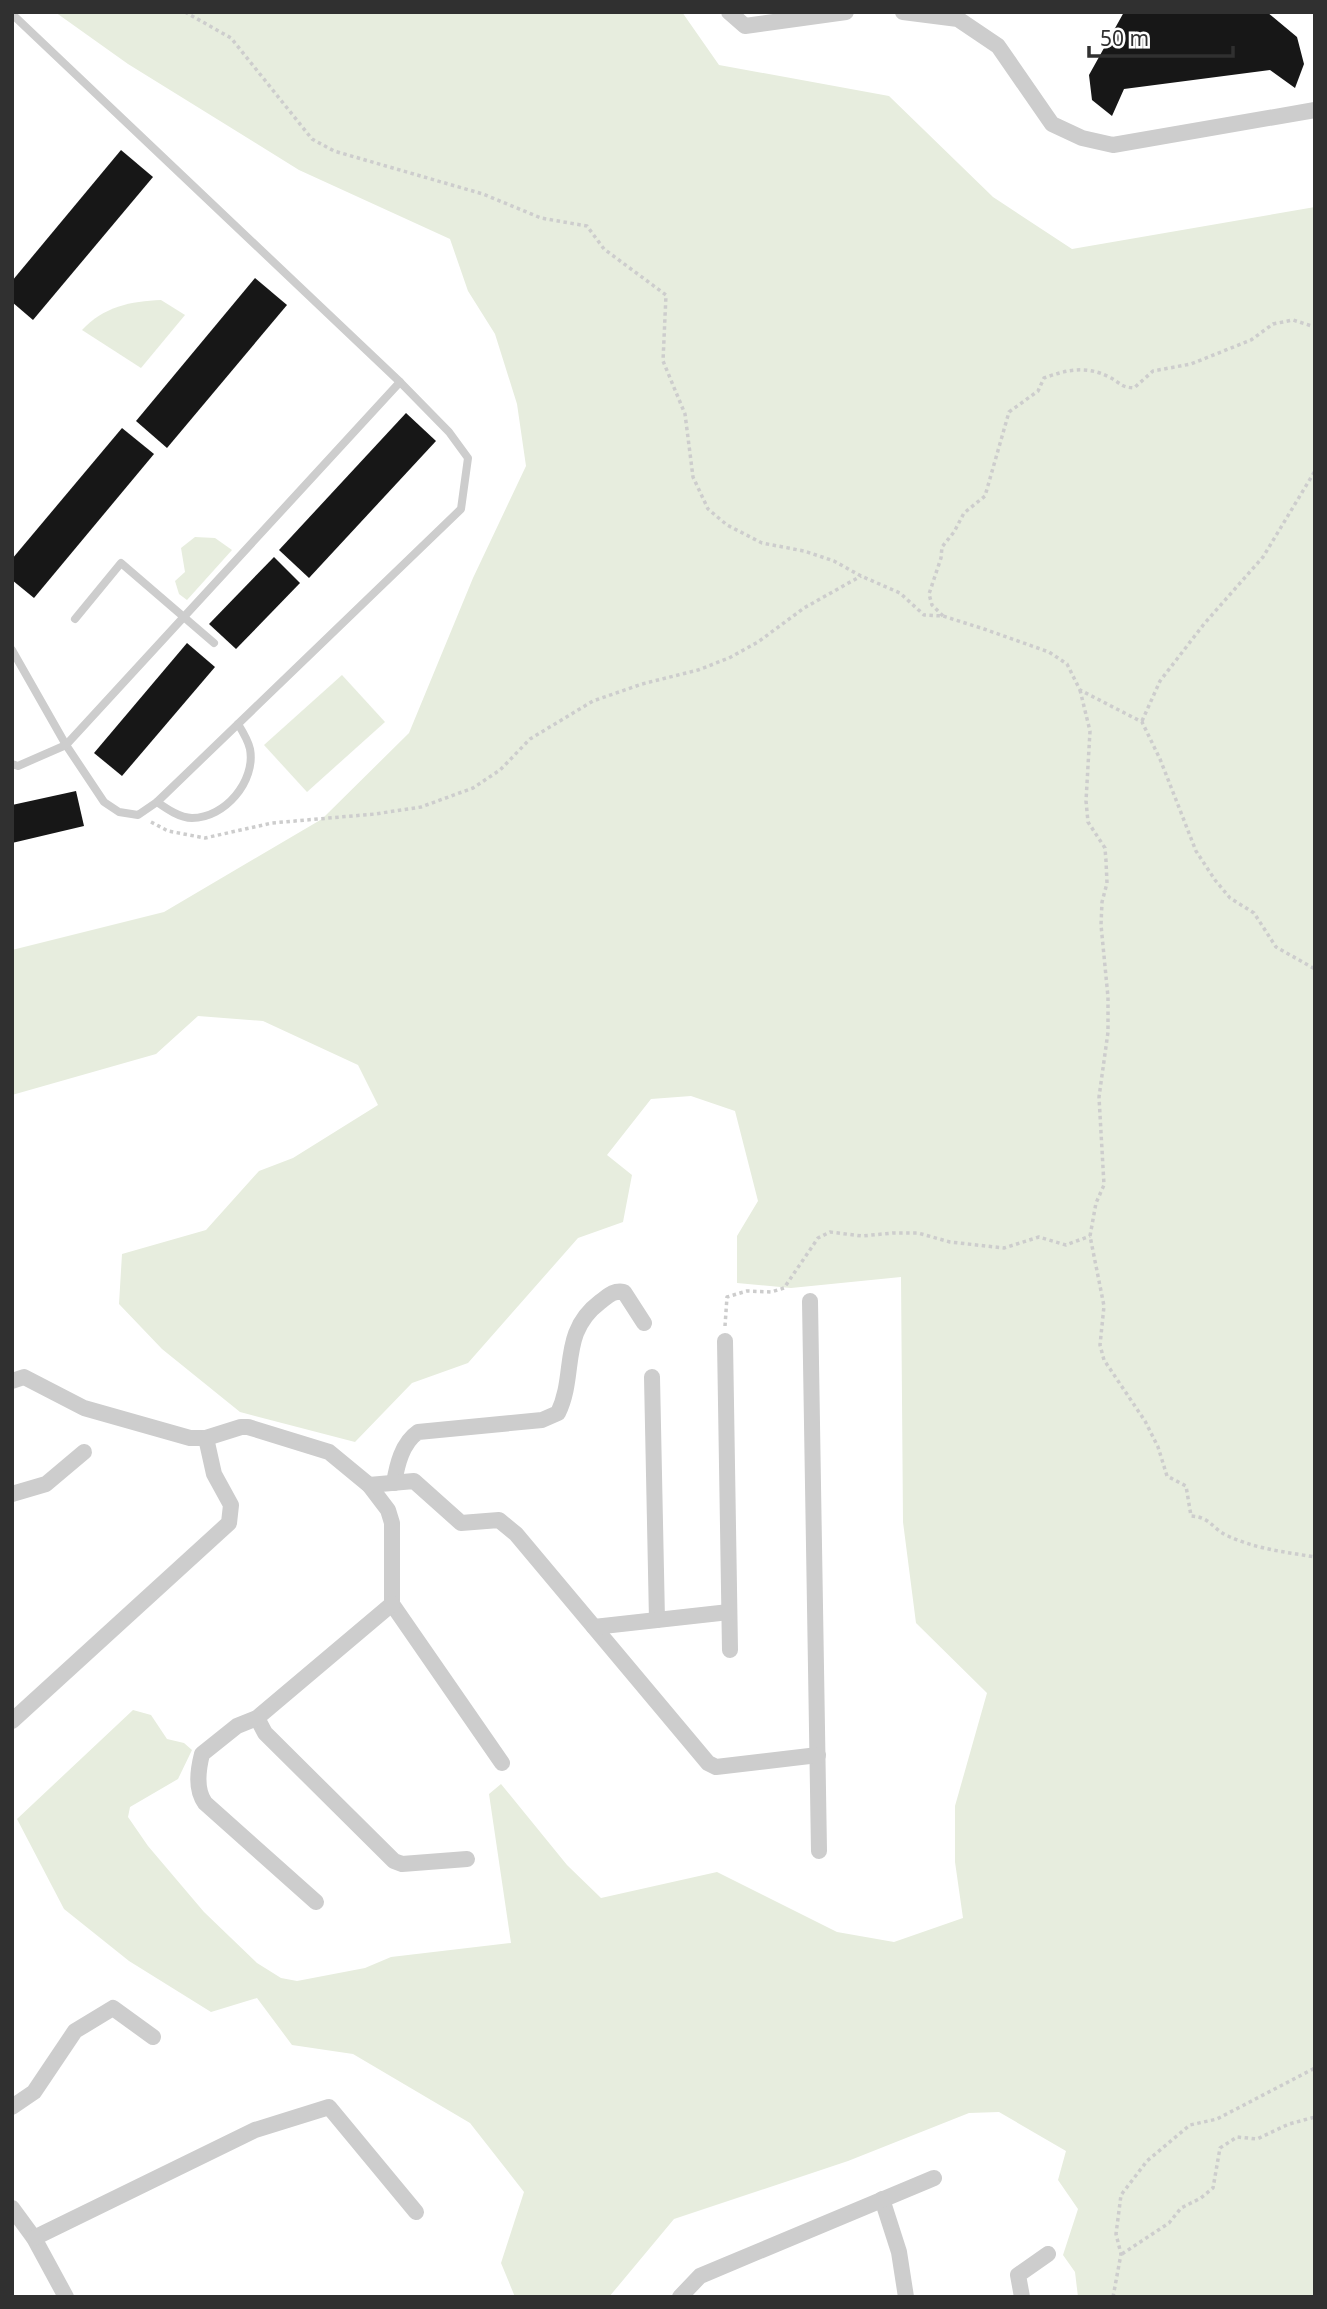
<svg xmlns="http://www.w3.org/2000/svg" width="1327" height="2309" font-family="'Noto Sans',sans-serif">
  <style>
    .green { fill: #e7edde }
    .building { fill: #171717 }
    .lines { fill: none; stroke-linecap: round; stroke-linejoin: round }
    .path { stroke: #cdcdcd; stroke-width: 3.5; stroke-dasharray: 3.5 3.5; stroke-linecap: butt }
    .service { stroke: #cdcdcd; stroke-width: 8 }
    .minor { stroke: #cdcdcd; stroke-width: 16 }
  </style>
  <rect width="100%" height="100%" fill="#fff"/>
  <g class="green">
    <polygon points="55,12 682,12 719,65 889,96 993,197 1072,249 1315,207 1315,2297 1078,2297 1075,2272 1063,2255 1078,2209 1058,2180 1066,2151 999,2112 969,2113 848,2161 674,2219 609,2297 515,2297 501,2263 524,2192 470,2123 353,2054 292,2045 257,1998 211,2012 129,1961 64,1909 17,1819 133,1710 151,1715 167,1739 184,1743 192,1750 178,1779 130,1807 128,1817 148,1846 204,1912 257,1963 281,1978 297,1981 365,1968 391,1957 511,1943 489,1794 501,1784 567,1865 601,1898 717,1872 837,1932 894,1942 963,1918 955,1862 955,1806 987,1693 916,1623 903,1522 901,1277 791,1288 737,1283 737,1236 758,1201 735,1111 691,1096 651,1099 607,1155 632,1175 623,1222 578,1238 468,1363 412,1383 355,1442 240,1412 162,1349 119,1304 122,1254 206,1230 259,1171 293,1158 378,1105 358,1065 263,1021 198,1016 156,1054 12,1095 12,950 164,912 322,819 409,733 473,578 526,466 517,404 495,334 468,291 450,239 299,170 128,64"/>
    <path d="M161,300L185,315L141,368L82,330C103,307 131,301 161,300Z"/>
    <polygon points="195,537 215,538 232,550 187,600 179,594 175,581 185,572 181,548"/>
    <polygon points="342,675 385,722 307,792 264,745"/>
  </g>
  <g class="building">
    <polygon points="1124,12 1267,12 1297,37 1304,64 1295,88 1270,70 1124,89 1112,116 1092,100 1089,75"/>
    <polygon points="121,150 153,177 33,320 12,302 12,281"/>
    <polygon points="255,278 287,305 167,448 136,421"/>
    <polygon points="406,413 436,441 309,578 279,550"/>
    <polygon points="122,428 154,454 34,598 12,580 12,559"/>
    <polygon points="274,557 300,583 236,649 209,624"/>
    <polygon points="187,643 215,667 122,776 94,753"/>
    <polygon points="76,791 84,826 12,843 12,805"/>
  </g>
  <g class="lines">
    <g class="path">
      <polyline points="185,12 231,38 312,139 334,151 483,194 541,218 587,226 604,249 666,295 663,361 685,414 693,477 708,509 727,525 762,543 804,551 834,561 861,576 900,593 924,615 943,616 984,629 1049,652 1067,664 1080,690 1142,722 1160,759 1196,851 1215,880 1230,898 1254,913 1276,947 1315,969"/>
      <path d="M943,616L932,605L929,594L941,558L942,547L954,532L964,513L985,496L1009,412L1038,391L1044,378C1066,370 1086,365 1109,377C1121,383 1120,387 1134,388L1153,371L1191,364L1251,340L1273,324L1293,320L1315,327"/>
      <path d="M1080,690L1090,731L1086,801L1088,822L1105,848L1106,861L1107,883L1102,902L1101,925L1108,997V1032L1099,1097L1104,1185L1096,1203L1090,1236L1104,1306L1100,1345L1104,1360L1145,1421L1158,1447L1167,1476L1186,1486L1191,1516C1211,1517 1212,1529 1228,1536C1256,1549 1285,1552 1315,1557"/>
      <polyline points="1142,721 1160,681 1204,624 1263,557 1315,471"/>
      <polyline points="151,822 168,831 205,838 272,823 375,814 421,807 473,788 500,770 530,739 593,701 642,684 698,670 729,658 758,642 804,608 861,576"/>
      <polyline points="725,1326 727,1297 747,1291 771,1292 784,1288 818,1238 830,1232 862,1236 893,1233 918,1233 950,1242 1004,1248 1039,1237 1066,1245 1090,1236"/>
      <polyline points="1122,2254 1169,2223 1181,2208 1201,2198 1213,2188 1220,2148 1237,2137 1257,2139 1289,2124 1315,2117"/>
      <polyline points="1113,2297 1121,2254 1116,2234 1121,2195 1147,2161 1190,2125 1217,2119 1315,2068"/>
    </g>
    <g class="service">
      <polyline points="12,14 400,382 449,432 468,458 461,509 157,802 138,815 119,812 104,802 66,745 12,650"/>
      <polyline points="75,619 121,563 214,643"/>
      <polyline points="12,764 18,766 66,745 400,382"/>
      <path d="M157,802C167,809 180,818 192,818C225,818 256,781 250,749C248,740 243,732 238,724"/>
    </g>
    <g class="minor">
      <polyline points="729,12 745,26 846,12"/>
      <polyline points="903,12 958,19 998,46 1052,124 1082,138 1113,145 1315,110"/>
      <polyline points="810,1301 819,1851"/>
      <polyline points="725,1341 730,1650"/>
      <polyline points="652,1377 657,1620"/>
      <polyline points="12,1381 24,1377 84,1408 190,1438 206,1438 241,1427 248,1427 329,1452 369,1485 388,1510 392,1523 392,1604 502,1763"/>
      <path d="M394,1483C397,1465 402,1443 418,1432L542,1420L558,1413C577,1374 559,1333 600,1302C608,1296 613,1290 624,1292L644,1323"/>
      <polyline points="369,1485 414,1481 461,1523 499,1520 516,1534 708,1763 716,1767 818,1755"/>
      <polyline points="12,1494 46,1484 84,1452"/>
      <polyline points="594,1627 729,1612"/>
      <polyline points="257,1718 265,1733 394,1861 402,1864 467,1859"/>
      <polyline points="12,1721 229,1523 231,1505 214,1474 206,1438"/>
      <path d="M316,1902L205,1803C195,1789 198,1770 202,1754L237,1726L257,1718L392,1604"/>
      <polyline points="12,2107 34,2092 75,2031 113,2008 153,2037"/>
      <polyline points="882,2199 899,2252 906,2297"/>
      <polyline points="12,2208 34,2238 66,2297"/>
      <polyline points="34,2238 255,2130 329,2107 416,2212"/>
      <polyline points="680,2297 700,2276 934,2178"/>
      <polyline points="1022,2297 1018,2275 1048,2254"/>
    </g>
  </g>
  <rect width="1327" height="2309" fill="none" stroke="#303030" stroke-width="28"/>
  <path d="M1089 46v10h144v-10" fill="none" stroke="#303030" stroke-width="3.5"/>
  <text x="1100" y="46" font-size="21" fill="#303030" stroke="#ffffff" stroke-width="5" paint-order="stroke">50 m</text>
</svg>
